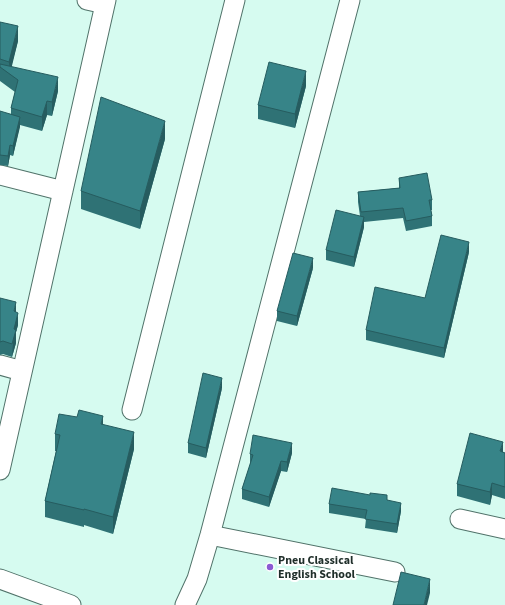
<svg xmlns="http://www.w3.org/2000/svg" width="505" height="605" viewBox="0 0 505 605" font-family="'Source Sans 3',sans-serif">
<rect width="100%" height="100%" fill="#d6fbf0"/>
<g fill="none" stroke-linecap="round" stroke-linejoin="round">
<defs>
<path id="minor" d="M87 0 105 4
M0 175 63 191
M0 365 22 371
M132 410 235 0
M0 470 106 0
M460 519 505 529
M210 535 395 572
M0 579 71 605
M185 605 197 579 210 535 350 0"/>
</defs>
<use href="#minor" stroke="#507269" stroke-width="21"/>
<use href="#minor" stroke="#fff" stroke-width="19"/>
</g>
<path fill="#2f7275" d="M0 22 18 41 11 67 58 91 52 116 47 115 42 131 20 125 13 156 10 155 8 166 0 165V113L11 114V108L15 92 0 81Z
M306 86 295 128 258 119V105Z
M165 139 140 229 81 209V191Z
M399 178 432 200V210H431L432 216V226L406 231 403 218 364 222V227L354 267 326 260V250L360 216 358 202V192L399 188Z
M469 252 444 358 366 340V330L425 298Z
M313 268 297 326 277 321V311Z
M0 298 16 312 18 325 16 332V343L12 357 3 354 0 355Z
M222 388 206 458 188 453V443Z
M103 425 134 449 113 534 84 525V527L45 517V501L56 451H55V434Z
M503 452 505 453V499L492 495 490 505 457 496V484Z
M292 453 287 472 281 471 269 507 242 499V489L250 465V454Z
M387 500 401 511 397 533 365 528 366 519 329 513V504Z"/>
<path fill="#265c5f" d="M18 26V41L10 74 9 62Z
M306 71V86L295 128V114Z
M58 77V91L52 116V102Z
M47 101V115L42 131V117Z
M20 117V127L13 156V146Z
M165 121V139L140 229V211Z
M10 145V155L8 166V156Z
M364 217V227L354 267V257Z
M469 242V252L444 358V348Z
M313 258V268L297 326V316Z
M16 302V315L14 311Z
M18 313V325L16 332V343L12 357 14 329Z
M222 378V388L206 458V448Z
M103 416V433L101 424Z
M134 432V449L113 534V517Z
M503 442V454L500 451Z
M292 443V453L287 472V462Z
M281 461V471L269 507V497Z
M492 483V495L490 505V492Z
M401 503V511L397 533V524Z
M430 579V593L427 605H424Z"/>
<path fill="#378488" stroke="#265c5f" d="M0 22 18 26 9 62 0 59Z
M269 62 306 71 295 114 258 105Z
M0 64 58 77 52 102 47 101 42 117 11 108 18 80 0 67Z
M101 97 165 121 140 211 81 191Z
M0 111 20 117 13 146 10 145 8 156 0 155Z
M427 173 432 200H429L432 216 406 221 403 208 361 212 358 192 400 188 399 178Z
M336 210 364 217 354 257 326 250Z
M441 235 469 242 444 348 366 330 375 287 425 298Z
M293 253 313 258 297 316 277 311Z
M0 298 16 302 14 311 18 313 14 329 16 330 12 344 3 341 0 342Z
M203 373 222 378 206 448 188 443Z
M79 410 103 416 101 424 134 432 113 517 84 509V510L45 501 60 435 55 434 59 414 77 417Z
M470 433 503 442 500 451 505 453V487L492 483 490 492 457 484Z
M253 435 292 443 287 462 281 461 269 497 242 489 253 455 250 454Z
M332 488 370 495V493L387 495V500L401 503 397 524 365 519 367 510 329 504Z
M401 572 430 579 424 605H393Z"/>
<circle fill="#8b5ad3" stroke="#fff" stroke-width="1.5" cx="270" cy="567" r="4"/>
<g text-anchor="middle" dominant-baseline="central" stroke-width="4" stroke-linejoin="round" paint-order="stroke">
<g font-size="12" font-weight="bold" fill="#1f2e2a" stroke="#fff" text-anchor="start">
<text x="278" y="560">Pneu Classical<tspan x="278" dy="14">English School</tspan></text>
</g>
</g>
</svg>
